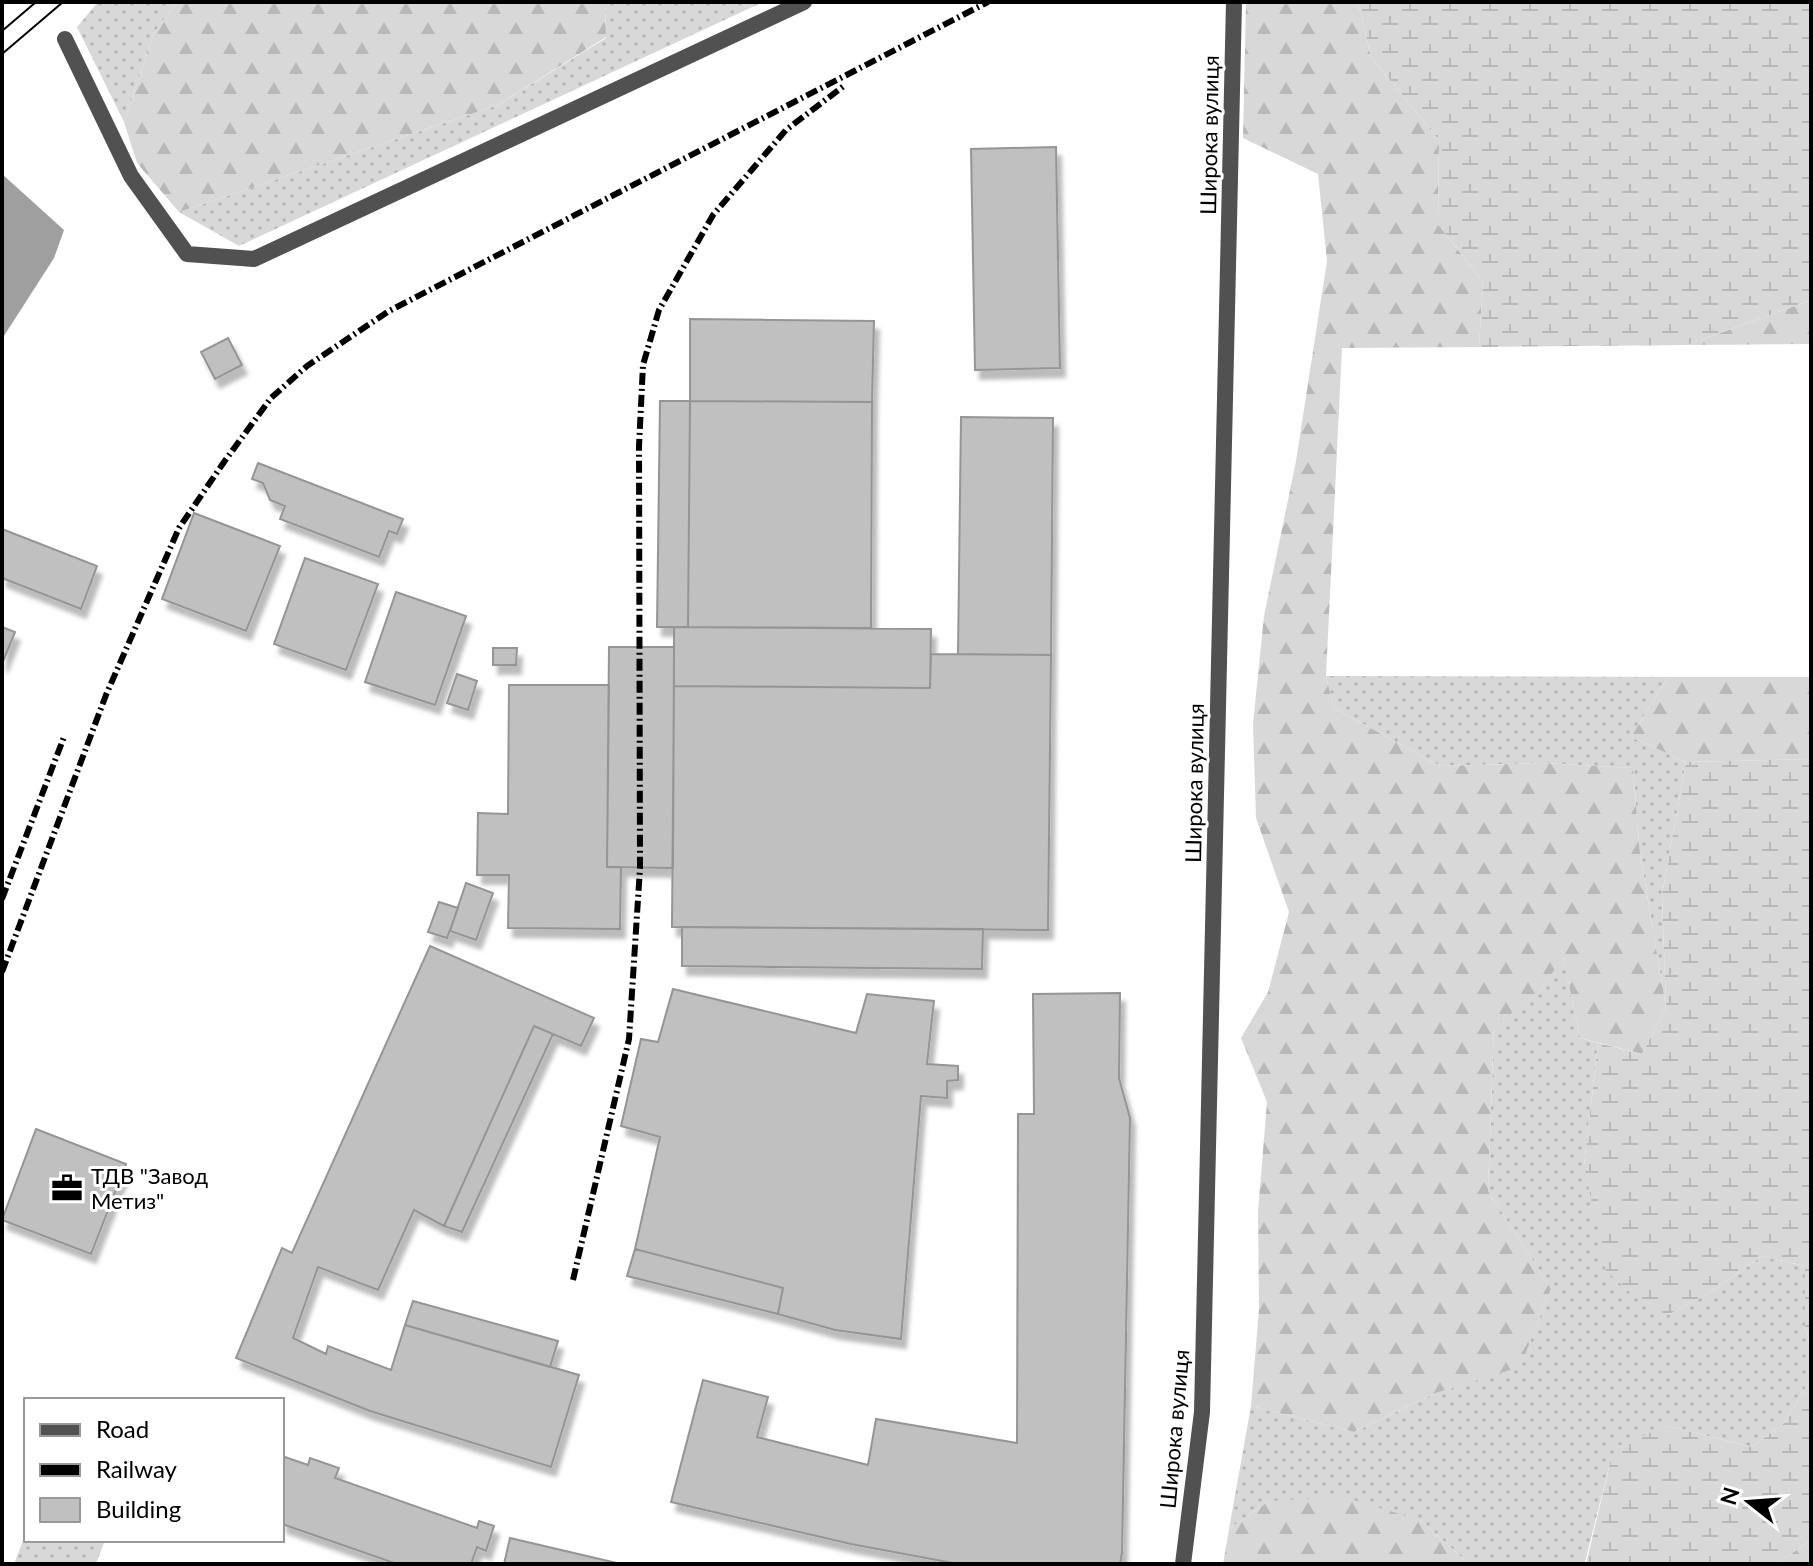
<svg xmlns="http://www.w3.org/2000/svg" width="1813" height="1566" viewBox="0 0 1813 1566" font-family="Lato,sans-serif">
<defs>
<pattern id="grass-dots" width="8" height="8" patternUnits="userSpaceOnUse" patternTransform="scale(2)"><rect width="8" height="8" fill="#d8d8d8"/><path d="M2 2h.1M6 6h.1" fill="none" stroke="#b8b8b8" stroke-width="1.8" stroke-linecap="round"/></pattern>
<pattern id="forest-firs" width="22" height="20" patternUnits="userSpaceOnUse" patternTransform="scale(2)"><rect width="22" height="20" fill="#d8d8d8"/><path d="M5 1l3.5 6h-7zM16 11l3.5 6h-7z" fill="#b8b8b8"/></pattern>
<pattern id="wetland-marsh" width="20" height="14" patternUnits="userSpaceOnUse" patternTransform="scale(2)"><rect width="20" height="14" fill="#d8d8d8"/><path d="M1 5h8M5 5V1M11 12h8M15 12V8" fill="none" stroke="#b8b8b8"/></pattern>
<filter id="shadow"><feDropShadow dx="5" dy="9" stdDeviation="2" flood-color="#0004"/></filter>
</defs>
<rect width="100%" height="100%" fill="#fff"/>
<path fill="url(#grass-dots)" d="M98 2H177L154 33 124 122 77 27Z
M605 2H763L239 246 179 212 498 105 606 38Z
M1326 676 1668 677 1631 737 1686 762 1662 894 1666 1007 1640 853 1633 768 1543 763 1440 766 1334 708Z
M1563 956 1580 1038 1598 1043 1584 1165 1660 1319 1709 1293 1762 1256 1805 1266V1326L1811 1347V1379L1783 1424 1752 1447 1667 1426 1610 1463 1585 1562 1580 1564H1469L1420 1520 1269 1501 1229 1529 1251 1406 1354 1432 1436 1393 1520 1366 1551 1289 1488 1191 1494 1025 1538 994Z
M26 1533V1540H105L96 1564H14Z"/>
<path fill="url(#forest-firs)" d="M177 2H605L606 37 498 105 179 212 137 163 124 122 154 33Z
M1246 2H1358L1371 57 1439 140 1438 224 1483 282 1479 347 1342 348 1326 676 1334 708 1440 766 1543 763 1633 768 1640 853 1666 1007 1642 1054 1580 1038 1563 957 1538 994 1494 1026 1488 1191 1551 1289 1520 1367 1436 1393 1354 1432 1251 1406 1259 1309 1258 1212 1267 1102 1241 1038 1268 992 1289 912 1256 818 1253 724 1264 616 1296 461 1327 261 1318 174 1243 138Z
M1811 300V344L1687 345Z
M1668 677H1811V759L1686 762 1631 737Z
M1343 1497 1420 1520 1469 1564H1223L1229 1529 1269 1501Z
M1811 1540V1564H1776Z"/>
<path fill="url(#wetland-marsh)" d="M1358 2H1811V300L1687 345 1479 347 1483 282 1438 224 1439 140 1371 57Z
M1811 759V1347L1805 1326V1266L1762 1256 1709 1293 1660 1319 1606 1271 1584 1165 1598 1043 1642 1054 1666 1007 1662 894 1686 762Z
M1811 1379V1540L1776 1564H1586L1610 1463 1620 1445 1667 1426 1752 1447 1783 1424Z"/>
<path fill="#9f9f9f" d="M2 174 64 230 54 258 2 339Z"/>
<path fill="#c0c0c0" stroke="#959595" stroke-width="2" filter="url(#shadow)" d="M1056 147 1060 368 975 370 971 149Z
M690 319 874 321 872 402 690 401Z
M228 338 242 365 215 379 201 352Z
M660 401H690L688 627H657Z
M690 401 872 402 871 628 688 627Z
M961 417 1053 418 1051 655 958 654Z
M258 463 403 519 397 534 389 531 379 557 280 519 285 506 270 500 263 483 252 479Z
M194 513 280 546 246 631 162 599Z
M2 529 97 566 81 609 2 578Z
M305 558 378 584 346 670 274 644Z
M396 592 466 616 435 705 365 682Z
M2 627 15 632 2 664Z
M674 627 931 629 930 688 674 686Z
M609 647H674L673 868 607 867Z
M493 648H517L516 665H493Z
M931 654 1051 655 1048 930 672 927 674 686 930 688Z
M457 674 477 681 468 710 447 703Z
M509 685H609L607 867H621L620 929 508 928 509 875H477L478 813 508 814Z
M466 883 493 893 476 940 450 931Z
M439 902 458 908 447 938 428 932Z
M682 927 983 929 982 969 682 966Z
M430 946 594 1018 581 1046 534 1026 444 1226 414 1210 378 1290 318 1267 293 1338 326 1354 328 1346 391 1370 405 1325 579 1375 551 1467 370 1411 236 1358 282 1248 292 1253Z
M673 989 856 1033 867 994 934 1001 927 1064 958 1066V1080L947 1081V1098L921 1096 901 1339 835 1330 778 1314 783 1288 635 1249 660 1137 621 1126 641 1039 658 1042Z
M1120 993 1119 1078 1130 1118 1122 1553 1120 1564H958L851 1544 671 1502 703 1380 768 1397 757 1437 868 1465 876 1419 1017 1443 1018 1114H1034L1033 994Z
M534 1026 553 1034 462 1232 444 1226Z
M36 1129 126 1164 91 1254 2 1220Z
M635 1249 783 1288 778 1314 627 1276Z
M413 1301 558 1341 550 1367 405 1325Z
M282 1456 308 1465 310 1458 339 1468 335 1478 477 1528 479 1521 494 1526 486 1551 477 1547 471 1564H397L282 1524Z
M510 1538 621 1564H504Z"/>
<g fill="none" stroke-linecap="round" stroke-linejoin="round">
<path stroke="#515151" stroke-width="16" d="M65 39 131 176 187 254 254 259 804 2"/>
<path stroke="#515151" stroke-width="16" d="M1183 1564 1202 1412 1234 2"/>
<path stroke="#000" stroke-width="2" d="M2 31 36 2
M2 54 63 2"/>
<path stroke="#000" stroke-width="6" stroke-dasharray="12 4 2 4" stroke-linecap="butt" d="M2 899 64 737
M2 972 106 695 179 528 224 462 271 398 307 366 389 311 988 2
M573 1280 629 1039 640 868 639 446 643 365 659 310 713 215 786 130 845 85"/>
</g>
<defs>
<symbol id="office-bare" viewBox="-9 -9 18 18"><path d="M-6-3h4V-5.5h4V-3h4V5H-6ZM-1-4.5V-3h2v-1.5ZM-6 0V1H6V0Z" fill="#000" stroke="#fff" stroke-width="2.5" paint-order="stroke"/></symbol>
</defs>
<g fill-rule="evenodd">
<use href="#office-bare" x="45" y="1166" width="44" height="44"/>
</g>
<g text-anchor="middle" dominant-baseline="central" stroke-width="6" stroke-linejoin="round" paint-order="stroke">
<g font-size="22" fill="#000" stroke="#fff">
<text transform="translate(1209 135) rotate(-89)">Широка вулиця</text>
<text transform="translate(1194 783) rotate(-89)">Широка вулиця</text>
<text transform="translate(1174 1429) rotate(-85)">Широка вулиця</text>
</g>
<g font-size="22" fill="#000" stroke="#fff" text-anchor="start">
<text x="91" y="1175">ТДВ "Завод<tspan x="91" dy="25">Метиз"</tspan></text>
</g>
</g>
<rect width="1813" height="1566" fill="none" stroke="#000000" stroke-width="8"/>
<rect x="24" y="1398" width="260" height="144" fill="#ffffff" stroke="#999999" stroke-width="2"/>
<rect x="40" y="1424" width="40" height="12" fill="#515151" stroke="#999999" stroke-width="2"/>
<text x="96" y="1438" font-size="24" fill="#000000">Road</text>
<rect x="40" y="1464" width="40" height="12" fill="#000000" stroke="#999999" stroke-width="2"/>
<text x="96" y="1478" font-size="24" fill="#000000">Railway</text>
<rect x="40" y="1498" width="40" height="24" fill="#c0c0c0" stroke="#999999" stroke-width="2"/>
<text x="96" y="1518" font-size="24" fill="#000000">Building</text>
<g transform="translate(1749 1502) rotate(287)" stroke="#ffffff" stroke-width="6" paint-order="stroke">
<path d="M0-6L14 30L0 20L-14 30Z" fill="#000000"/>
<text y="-12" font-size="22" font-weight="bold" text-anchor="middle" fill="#000000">N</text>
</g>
</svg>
